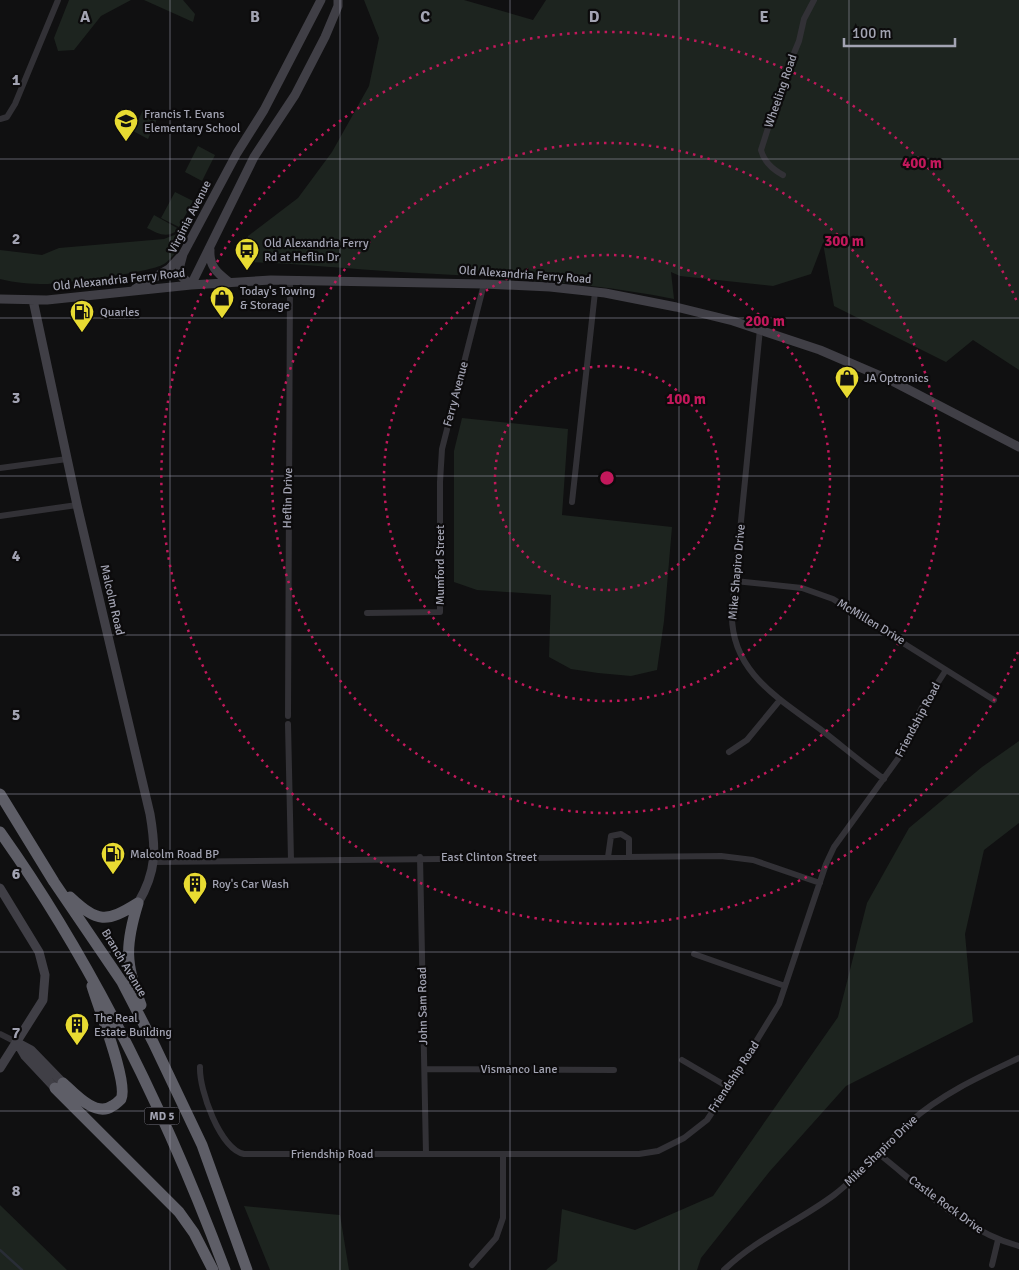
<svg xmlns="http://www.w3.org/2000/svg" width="1019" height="1270" viewBox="0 0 1019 1270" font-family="Signika,sans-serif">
<rect width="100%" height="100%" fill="#101011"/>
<path fill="#1d241f" d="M69 0H131L101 16 74 50 58 51 54 38Z
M144 0H183L195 14 193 22Z
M364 0H464L533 20 546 0H1019V370L973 340 946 362 834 306 823 243 811 274 773 286 680 276 671 272 674 299C583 281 492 277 400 272 348 269 297 263 245 262L248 236 298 198 332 152 369 86 379 38Z
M143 110 158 117 148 139 133 131Z
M198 146 215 155 202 181 185 172Z
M175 192 193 201 179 227 161 218Z
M154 215 179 229C167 239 159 234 147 228Z
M182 232 186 233C182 244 174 257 164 264 149 273 66 283 46 284 31 284 15 283 0 279V250L42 255 59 248 164 239Z
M462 418 568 429 562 515 672 527 664 621 657 670 631 676 598 673 571 669 549 657 551 595 477 590 454 582V451Z
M1019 741V823L984 850 965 934 973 1022 846 1086 770 1171 701 1258 697 1270H546L557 1261 562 1209 635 1230 713 1196 838 1017 867 903 909 828 982 767Z
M0 1205 67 1270H0Z
M244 1206 340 1215 349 1270H270Z"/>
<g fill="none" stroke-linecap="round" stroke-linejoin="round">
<path stroke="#292d36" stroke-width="2.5" d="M0 1250 22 1270"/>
<path stroke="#323136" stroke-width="6" d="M0 119 7 117 15 104 58 0
M783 175C772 169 764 162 761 150L785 75 799 41 804 19 814 0
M760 329 732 612C730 671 778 698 820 729 841 745 862 763 884 779
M0 468 67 459
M572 502 595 292
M0 516 77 505
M735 581 802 588 833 599 994 700
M367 613 440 612V482L442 449 484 284
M288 716 290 280
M288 724 291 860
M729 752 747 740 780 700
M420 857 426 1154
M608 857 611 836 621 834 629 839V857
M154 862 721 856 753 860 820 883
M694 954 785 986
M0 1034 16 1042
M682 1060 728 1087
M200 1067C199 1090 220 1149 244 1154H639L658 1151 684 1138 707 1120 721 1099 779 1004 826 864 834 847 905 749 921 709 946 670
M425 1069 614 1070
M879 1154C922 1188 965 1232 1019 1246
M472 1265 496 1238 503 1218V1154
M992 1265 998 1240
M724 1270C757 1238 798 1222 834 1195 863 1173 884 1144 911 1121 943 1093 981 1076 1019 1058"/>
<path stroke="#403f46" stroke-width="9" d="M321 0 264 110 237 153 183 254 180 265 181 276 191 285 254 157 295 95 325 37 338 6V0
M210 250C209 266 217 273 229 282
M135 289 169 269 181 256
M0 299 47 300 191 285 271 280 484 284 550 287 605 293 676 307 733 321 820 350 892 381 1019 447
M33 300 77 505 150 814C156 849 157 871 138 903
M0 888 39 952 45 975 43 1000 0 1068
M16 1042 31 1050 63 1083
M18 1044 25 1056 55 1088"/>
<path stroke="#5e5e67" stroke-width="11" d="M0 794 54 882 122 982 153 1042 202 1145 247 1270
M0 832C96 967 167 1115 225 1270
M70 897C98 923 106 923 138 903
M138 903C125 945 125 964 141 1005
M63 1083C74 1093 96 1118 112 1106 115 1105 119 1101 121 1099 129 1083 98 1007 92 986
M55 1088 179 1212 194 1233 213 1270"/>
</g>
<path fill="none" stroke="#a2a3b2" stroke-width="1" stroke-opacity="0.55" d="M170 0V1270M340 0V1270M510 0V1270M679 0V1270M849 0V1270M0 159H1019M0 318H1019M0 476H1019M0 635H1019M0 794H1019M0 952H1019M0 1111H1019"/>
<g fill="none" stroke="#c2185b" stroke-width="2.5" stroke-dasharray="2.5 5">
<circle cx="607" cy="478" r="112"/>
<circle cx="607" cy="478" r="223"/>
<circle cx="607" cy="478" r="335"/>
<path d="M1018 652A446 446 0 1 1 1018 304"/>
</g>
<defs>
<symbol id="school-pin" viewBox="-11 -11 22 30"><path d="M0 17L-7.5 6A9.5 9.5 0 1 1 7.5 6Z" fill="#e8db32" stroke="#0c0b0c"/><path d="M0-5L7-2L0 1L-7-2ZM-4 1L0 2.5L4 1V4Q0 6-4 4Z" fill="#111"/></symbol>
<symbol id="bus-pin" viewBox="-11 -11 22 30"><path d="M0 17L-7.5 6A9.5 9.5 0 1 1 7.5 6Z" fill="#e8db32" stroke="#0c0b0c"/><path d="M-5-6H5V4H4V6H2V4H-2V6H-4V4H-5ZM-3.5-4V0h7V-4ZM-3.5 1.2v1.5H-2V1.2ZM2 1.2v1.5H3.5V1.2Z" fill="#111"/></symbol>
<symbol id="shop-pin" viewBox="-11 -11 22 30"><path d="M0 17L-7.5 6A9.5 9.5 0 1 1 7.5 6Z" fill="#e8db32" stroke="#0c0b0c"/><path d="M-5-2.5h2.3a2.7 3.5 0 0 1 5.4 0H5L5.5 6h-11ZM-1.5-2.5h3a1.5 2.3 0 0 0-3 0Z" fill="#111"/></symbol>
<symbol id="fuel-pin" viewBox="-11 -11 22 30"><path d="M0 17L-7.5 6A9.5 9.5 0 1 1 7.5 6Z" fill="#e8db32" stroke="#0c0b0c"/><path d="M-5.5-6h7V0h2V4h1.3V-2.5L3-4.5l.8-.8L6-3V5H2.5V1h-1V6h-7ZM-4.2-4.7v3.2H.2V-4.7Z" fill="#111"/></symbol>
<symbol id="building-pin" viewBox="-11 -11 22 30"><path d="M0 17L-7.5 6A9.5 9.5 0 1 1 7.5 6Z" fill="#e8db32" stroke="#0c0b0c"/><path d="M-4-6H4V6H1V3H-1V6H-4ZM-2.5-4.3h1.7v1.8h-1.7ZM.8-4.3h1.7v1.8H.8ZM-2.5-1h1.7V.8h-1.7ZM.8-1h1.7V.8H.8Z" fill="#111"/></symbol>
</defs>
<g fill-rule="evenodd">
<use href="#school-pin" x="112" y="107" width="28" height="38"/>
<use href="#bus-pin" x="233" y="236" width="28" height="38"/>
<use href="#shop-pin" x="208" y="284" width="28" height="38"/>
<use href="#fuel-pin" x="68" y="298" width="28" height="38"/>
<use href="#shop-pin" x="833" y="364" width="28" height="38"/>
<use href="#fuel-pin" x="99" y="840" width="28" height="38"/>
<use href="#building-pin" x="181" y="870" width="28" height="38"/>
<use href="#building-pin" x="63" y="1011" width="28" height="38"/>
</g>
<g text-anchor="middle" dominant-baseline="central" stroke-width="4.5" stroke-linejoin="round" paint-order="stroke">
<rect fill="#0c0b0c" stroke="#757580" stroke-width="1" x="144.5" y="1107.5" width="35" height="17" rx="4"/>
<g font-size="11" font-weight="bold" fill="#a2a3b2">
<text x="162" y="1116">MD 5</text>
</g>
<g font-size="12" fill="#a2a3b2" stroke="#0c0b0c">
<text transform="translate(781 91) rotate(-71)">Wheeling Road</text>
<text transform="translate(190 217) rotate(-63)">Virginia Avenue</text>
<text transform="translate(525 275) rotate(4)">Old Alexandria Ferry Road</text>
<text transform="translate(119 280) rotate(-6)">Old Alexandria Ferry Road</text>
<text transform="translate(456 394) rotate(-75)">Ferry Avenue</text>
<text transform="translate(288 498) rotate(-89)">Heflin Drive</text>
<text transform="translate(440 565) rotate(-90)">Mumford Street</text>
<text transform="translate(737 572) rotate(-85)">Mike Shapiro Drive</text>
<text transform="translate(112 600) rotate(77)">Malcolm Road</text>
<text transform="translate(871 622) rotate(31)">McMillen Drive</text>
<text transform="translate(918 720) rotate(-62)">Friendship Road</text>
<text x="489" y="857">East Clinton Street</text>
<text transform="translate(124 963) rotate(59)">Branch Avenue</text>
<text transform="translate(423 1006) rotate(-91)">John Sam Road</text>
<text x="519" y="1069">Vismanco Lane</text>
<text transform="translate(734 1077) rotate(-57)">Friendship Road</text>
<text transform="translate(881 1151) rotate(-44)">Mike Shapiro Drive</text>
<text x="332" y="1154">Friendship Road</text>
<text transform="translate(946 1205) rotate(36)">Castle Rock Drive</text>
</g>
<g font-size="12" fill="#a2a3b2" stroke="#0c0b0c" text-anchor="start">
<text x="144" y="114">Francis T. Evans<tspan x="144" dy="14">Elementary School</tspan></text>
<text x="264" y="243">Old Alexandria Ferry<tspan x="264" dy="14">Rd at Heflin Dr</tspan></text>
<text x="240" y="291">Today's Towing<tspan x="240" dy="14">&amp; Storage</tspan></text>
<text x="100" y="312">Quarles</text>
<text x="864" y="378">JA Optronics</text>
<text x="130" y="854">Malcolm Road BP</text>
<text x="212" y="884">Roy's Car Wash</text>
<text x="94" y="1018">The Real<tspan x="94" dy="14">Estate Building</tspan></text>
</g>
</g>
<g font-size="16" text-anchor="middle" font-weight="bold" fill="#a2a3b2" stroke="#0c0b0c" stroke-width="4.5" stroke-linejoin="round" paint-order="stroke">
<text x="85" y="22">A</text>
<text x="255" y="22">B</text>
<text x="425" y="22">C</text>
<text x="594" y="22">D</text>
<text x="764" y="22">E</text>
<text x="16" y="85">1</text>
<text x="16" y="244">2</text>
<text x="16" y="403">3</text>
<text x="16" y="561">4</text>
<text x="16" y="720">5</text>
<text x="16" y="879">6</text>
<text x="16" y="1038">7</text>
<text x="16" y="1196">8</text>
</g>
<circle cx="607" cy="478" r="8" fill="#c2185b" stroke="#0c0b0c" stroke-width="2.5"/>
<g font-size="15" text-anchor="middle" font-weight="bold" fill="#c2185b" stroke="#0c0b0c" stroke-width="4.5" stroke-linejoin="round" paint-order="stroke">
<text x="922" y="168">400 m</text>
<text x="844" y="246">300 m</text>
<text x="765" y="326">200 m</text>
<text x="686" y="404">100 m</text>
</g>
<path d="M844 38v8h111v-8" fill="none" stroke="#a2a3b2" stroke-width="2.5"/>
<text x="852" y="38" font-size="15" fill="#a2a3b2" stroke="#0c0b0c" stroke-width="4" paint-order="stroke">100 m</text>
</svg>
